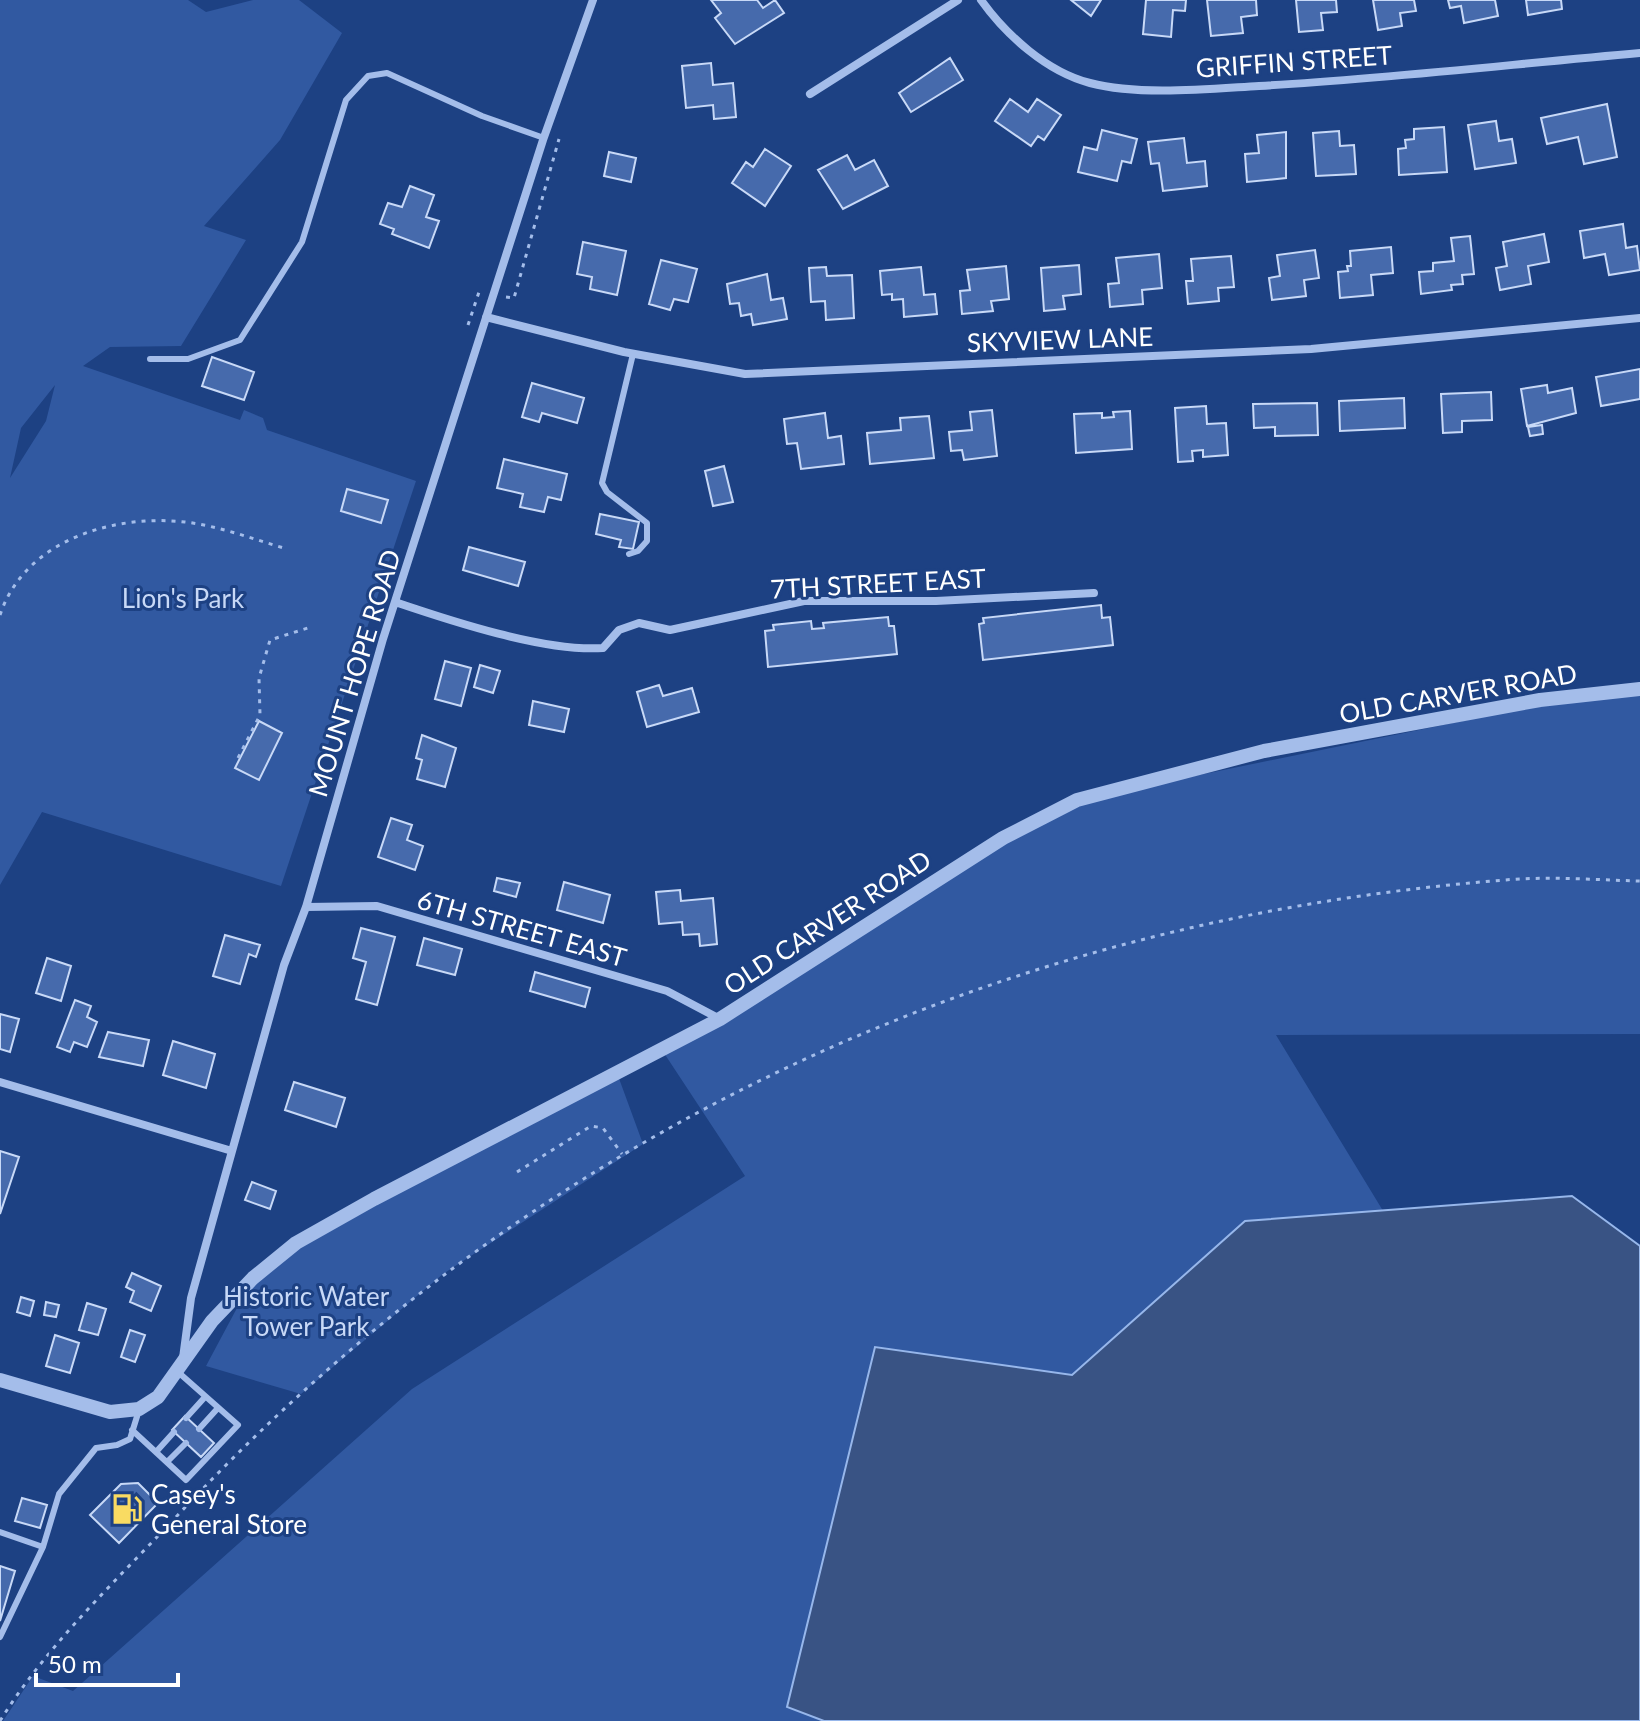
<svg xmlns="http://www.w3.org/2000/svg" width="1640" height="1721" viewBox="0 0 1640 1721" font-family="Lato,sans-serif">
<rect width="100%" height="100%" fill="#1d4183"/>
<path fill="#3159a1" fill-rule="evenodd" d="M0 0H188L206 12 253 0H299L342 33 280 140 204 226 246 240 181 346 110 347 83 366 240 420 244 410 263 418 267 430 416 481 281 886 42 812 0 885ZM55 385 46 421 10 478 21 428Z
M1640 692V1034L1276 1035 1640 1633V1721H3L33 1676 73 1691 412 1389 745 1176 662 1050 1077 800 1594 694Z
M617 1073 643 1144 443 1274 301 1394 206 1366 253 1278 296 1243Z"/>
<path fill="#395384" stroke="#97b7eb" stroke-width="2" d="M1572 1196 1640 1246V1721H824L787 1707 875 1347 1072 1375 1245 1221Z"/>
<path fill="#466aac" stroke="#c8d9f7" stroke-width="2" d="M711 0H757L763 8 775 0 784 13 735 44 715 18 721 13Z
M1071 0H1101L1091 16Z
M1146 0H1186L1185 11 1173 10 1171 37 1143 34Z
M1207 0H1256L1257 15 1241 17 1243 33 1211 36Z
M1296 0H1336L1337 12 1321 13 1323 30 1299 32Z
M1373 0H1414L1416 11 1400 13 1402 26 1378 30Z
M1448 0H1495L1498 16 1464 23 1461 6 1450 8Z
M1526 0H1561L1562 9 1528 15Z
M950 58 963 80 911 112 899 93Z
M711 63 713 85 733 83 736 117 714 119 713 105 686 108 682 66Z
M1010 99 1028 112 1037 99 1061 115 1044 140 1038 136 1031 146 995 121Z
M1607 104 1617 157 1584 164 1578 137 1547 144 1541 118Z
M1496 121 1499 141 1512 139 1516 163 1475 169 1468 125Z
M1444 127 1447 172 1399 175 1398 149 1406 148 1405 140 1414 139V129Z
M1102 130 1137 139 1131 163 1122 161 1117 181 1078 172 1084 147 1097 150Z
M1339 131 1340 146 1354 145 1356 174 1316 176 1313 133Z
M1286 132V178L1247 182 1245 154 1259 153 1257 135Z
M1184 138 1187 163 1205 161 1207 186 1163 191 1159 163 1151 164 1148 142Z
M765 149 791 166 765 206 732 183 746 162 753 167Z
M609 152 636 158 631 182 604 176Z
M847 155 855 170 874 160 888 186 843 209 818 170Z
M410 186 434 195 426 217 439 221 429 248 392 234 394 229 380 224 388 203 402 207Z
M1623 224 1626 248 1637 246 1640 270 1609 275 1605 254 1584 258 1580 231Z
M1544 234 1549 262 1528 266 1531 284 1500 290 1496 268 1507 266 1503 242Z
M1470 236 1474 274 1462 275 1463 284 1451 285 1452 290 1421 294 1419 272 1433 271V263L1454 261 1451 238Z
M583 242 626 251 617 295 590 289 592 277 577 274Z
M1391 247 1393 273 1371 275 1373 295 1340 298 1338 272 1348 271 1347 266H1351L1350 251Z
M1315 250 1319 278 1304 280 1306 296 1272 300 1269 278 1280 276 1277 255Z
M1159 254 1162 288 1142 290 1143 304 1110 307 1108 284 1119 283 1116 258Z
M1231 256 1234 287 1218 288 1219 301 1188 304 1186 281H1193L1191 259Z
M661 260 697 269 688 302 674 299 670 310 649 304Z
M1079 265 1081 294 1063 296 1065 309 1044 311 1041 268Z
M1006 266 1009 299 991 301 993 311 962 314 960 291 970 290 967 270Z
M826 267 827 276 852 275 854 318 826 320 825 301 811 302 809 268Z
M921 267 924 295 935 294 937 314 904 317 903 299 892 300V294L882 295 880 271Z
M767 274 771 300 783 298 787 319 753 325 751 314 741 316 739 303 730 304 727 284Z
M212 357 254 372 244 400 202 386Z
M1640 369V399L1601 406 1596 377Z
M532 383 584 398 577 423 542 413 539 422 522 417Z
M1547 385 1548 393 1572 388 1576 413 1527 426 1521 389Z
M1491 392 1492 420 1462 421V432L1443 433 1441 394Z
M1404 398 1405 428 1340 431 1339 401Z
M1317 403 1318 435 1275 436V427L1254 428 1253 404Z
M1206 406 1207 424 1226 423 1228 455 1203 457V450L1192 451 1193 461 1178 462 1175 408Z
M992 410 997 456 964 460 962 450 951 451 949 432 972 430 970 412Z
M1130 411 1132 449 1076 453 1074 414 1102 413V418L1114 417 1113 412Z
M825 413 828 438 841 436 844 464 801 469 797 443 787 444 784 419Z
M929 416 934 458 870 464 867 433 901 430 900 418Z
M1542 425 1543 434 1530 436 1528 427Z
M504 459 567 474 561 500 548 497 544 512 520 507 523 494 497 488Z
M724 466 733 502 713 506 705 471Z
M347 489 388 500 381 523 341 511Z
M600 514 639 522 633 549 619 547 621 540 596 534Z
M469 547 525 562 518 586 463 570Z
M1101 605 1102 618 1110 617 1113 645 983 660 979 624 984 623 983 618Z
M888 617 889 626H894L897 654 768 667 765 631 774 630 773 625 811 621 812 629 824 628 823 623Z
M445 661 471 668 461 706 435 699Z
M480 665 500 671 493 693 474 687Z
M659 685 663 696 692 688 699 712 647 727 637 692Z
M533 701 569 709 564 732 529 725Z
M259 721 282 733 259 780 235 768Z
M422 735 456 748 445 787 417 779 422 760 416 758Z
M391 818 412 825 407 840 423 846 415 870 378 857Z
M497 878 520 883 516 897 494 891Z
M564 882 610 895 603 923 557 910Z
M680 890 681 901 713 898 717 944 700 946 699 934 683 935 682 922 659 924 656 892Z
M361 928 395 937 377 1005 356 999 366 962 353 958Z
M225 935 260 945 256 957 249 954 240 984 213 976Z
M424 938 462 949 455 975 417 965Z
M47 958 71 966 61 1001 36 993Z
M535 972 590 988 585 1007 530 991Z
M75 1000 91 1006 87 1017 97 1022 87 1047 74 1042 70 1052 57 1047Z
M0 1014 19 1019 10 1052 0 1049Z
M108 1032 149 1040 143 1066 99 1057Z
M173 1041 215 1054 206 1088 163 1075Z
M294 1082 345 1098 336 1127 285 1110Z
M0 1151 19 1157 0 1214Z
M252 1182 276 1191 270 1209 245 1200Z
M132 1273 161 1286 151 1311 130 1302 134 1291 126 1287Z
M21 1297 34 1301 30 1316 17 1312Z
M46 1302 59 1305 56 1317 44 1315Z
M87 1303 106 1309 98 1335 79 1330Z
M130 1330 145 1335 135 1362 121 1357Z
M55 1335 79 1343 70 1373 46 1366Z
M185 1416 214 1443 201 1457 172 1430Z
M138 1483 158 1503 119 1543 90 1515 121 1484Z
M22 1498 47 1505 40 1528 15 1521Z
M0 1566 15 1571 0 1621Z"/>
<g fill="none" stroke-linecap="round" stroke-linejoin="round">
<path stroke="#a4bdea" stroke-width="3" stroke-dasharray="4 6" stroke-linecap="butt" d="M506 297 514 298 559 139
M468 325 479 292
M0 615C25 540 113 514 185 522 219 526 253 539 287 549
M238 758 260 715 259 678 270 640 311 627
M517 1172 591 1126 603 1128 622 1154
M0 1721C47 1645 115 1582 176 1517 529 1138 988 920 1505 880 1550 876 1596 880 1640 881"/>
<path stroke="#a4bdea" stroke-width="6" d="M150 359H188L240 340 302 242 346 100 368 76 387 73 482 116 544 138
M629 554 638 551 647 541V523L607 492 602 483 633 354
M186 1418 205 1397
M199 1429 218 1408
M132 1430 186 1480 238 1425 178 1372
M156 1452 174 1432
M167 1462 186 1443
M0 1532 43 1547
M0 1637 43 1547 59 1494 96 1448 117 1445 130 1439 139 1410"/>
<path stroke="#a4bdea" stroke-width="8" d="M981 0C1006 35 1047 72 1090 83 1140 96 1208 89 1259 86 1386 79 1513 64 1640 53
M810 94 958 0
M486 317 624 352 745 374 1311 349 1640 318
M395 602C451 621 545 652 603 648L619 630 639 623 670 630 804 601H936L1094 593
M306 907 377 906 667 991 720 1019
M0 1082 232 1151
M183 1358 191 1298 284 965 306 907 383 639 543 140 593 0"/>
<path stroke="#a4bdea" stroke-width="14" d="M0 1380 110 1412 139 1409 158 1397 212 1321 253 1278 296 1243 374 1199 720 1019 1003 838 1077 800 1264 751 1540 700 1640 689"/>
</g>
<defs>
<symbol id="fuel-bare" viewBox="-9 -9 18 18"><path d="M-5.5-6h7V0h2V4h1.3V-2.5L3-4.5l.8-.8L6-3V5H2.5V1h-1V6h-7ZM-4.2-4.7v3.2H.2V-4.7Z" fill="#f9db62" stroke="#1d4183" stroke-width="2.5" paint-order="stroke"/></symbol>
</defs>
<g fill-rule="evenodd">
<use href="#fuel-bare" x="105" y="1487" width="44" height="44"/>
</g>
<g text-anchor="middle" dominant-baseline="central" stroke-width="6" stroke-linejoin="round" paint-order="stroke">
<g font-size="26" fill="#fff" stroke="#1d4183">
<text transform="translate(1294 61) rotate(-4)">GRIFFIN STREET</text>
<text transform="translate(1060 339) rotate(-2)">SKYVIEW LANE</text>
<text transform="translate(878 583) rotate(-3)">7TH STREET EAST</text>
<text transform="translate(354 673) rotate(-73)">MOUNT HOPE ROAD</text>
<text transform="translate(1458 693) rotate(-10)">OLD CARVER ROAD</text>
<text transform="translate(827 922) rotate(-33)">OLD CARVER ROAD</text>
<text transform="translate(522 928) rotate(16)">6TH STREET EAST</text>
</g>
<g font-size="26" fill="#c8d9f7" stroke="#1d4183">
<text x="183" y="598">Lion's Park</text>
<text x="306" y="1296">Historic Water<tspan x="306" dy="30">Tower Park</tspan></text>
</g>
<g font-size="26" fill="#fff" stroke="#1d4183" text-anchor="start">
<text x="151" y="1494">Casey's<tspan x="151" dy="30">General Store</tspan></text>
</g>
</g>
<path d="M36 1673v12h142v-12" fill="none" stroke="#ffffff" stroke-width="4"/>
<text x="48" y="1673" font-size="24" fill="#ffffff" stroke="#1d4183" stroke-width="6" paint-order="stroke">50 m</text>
</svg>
